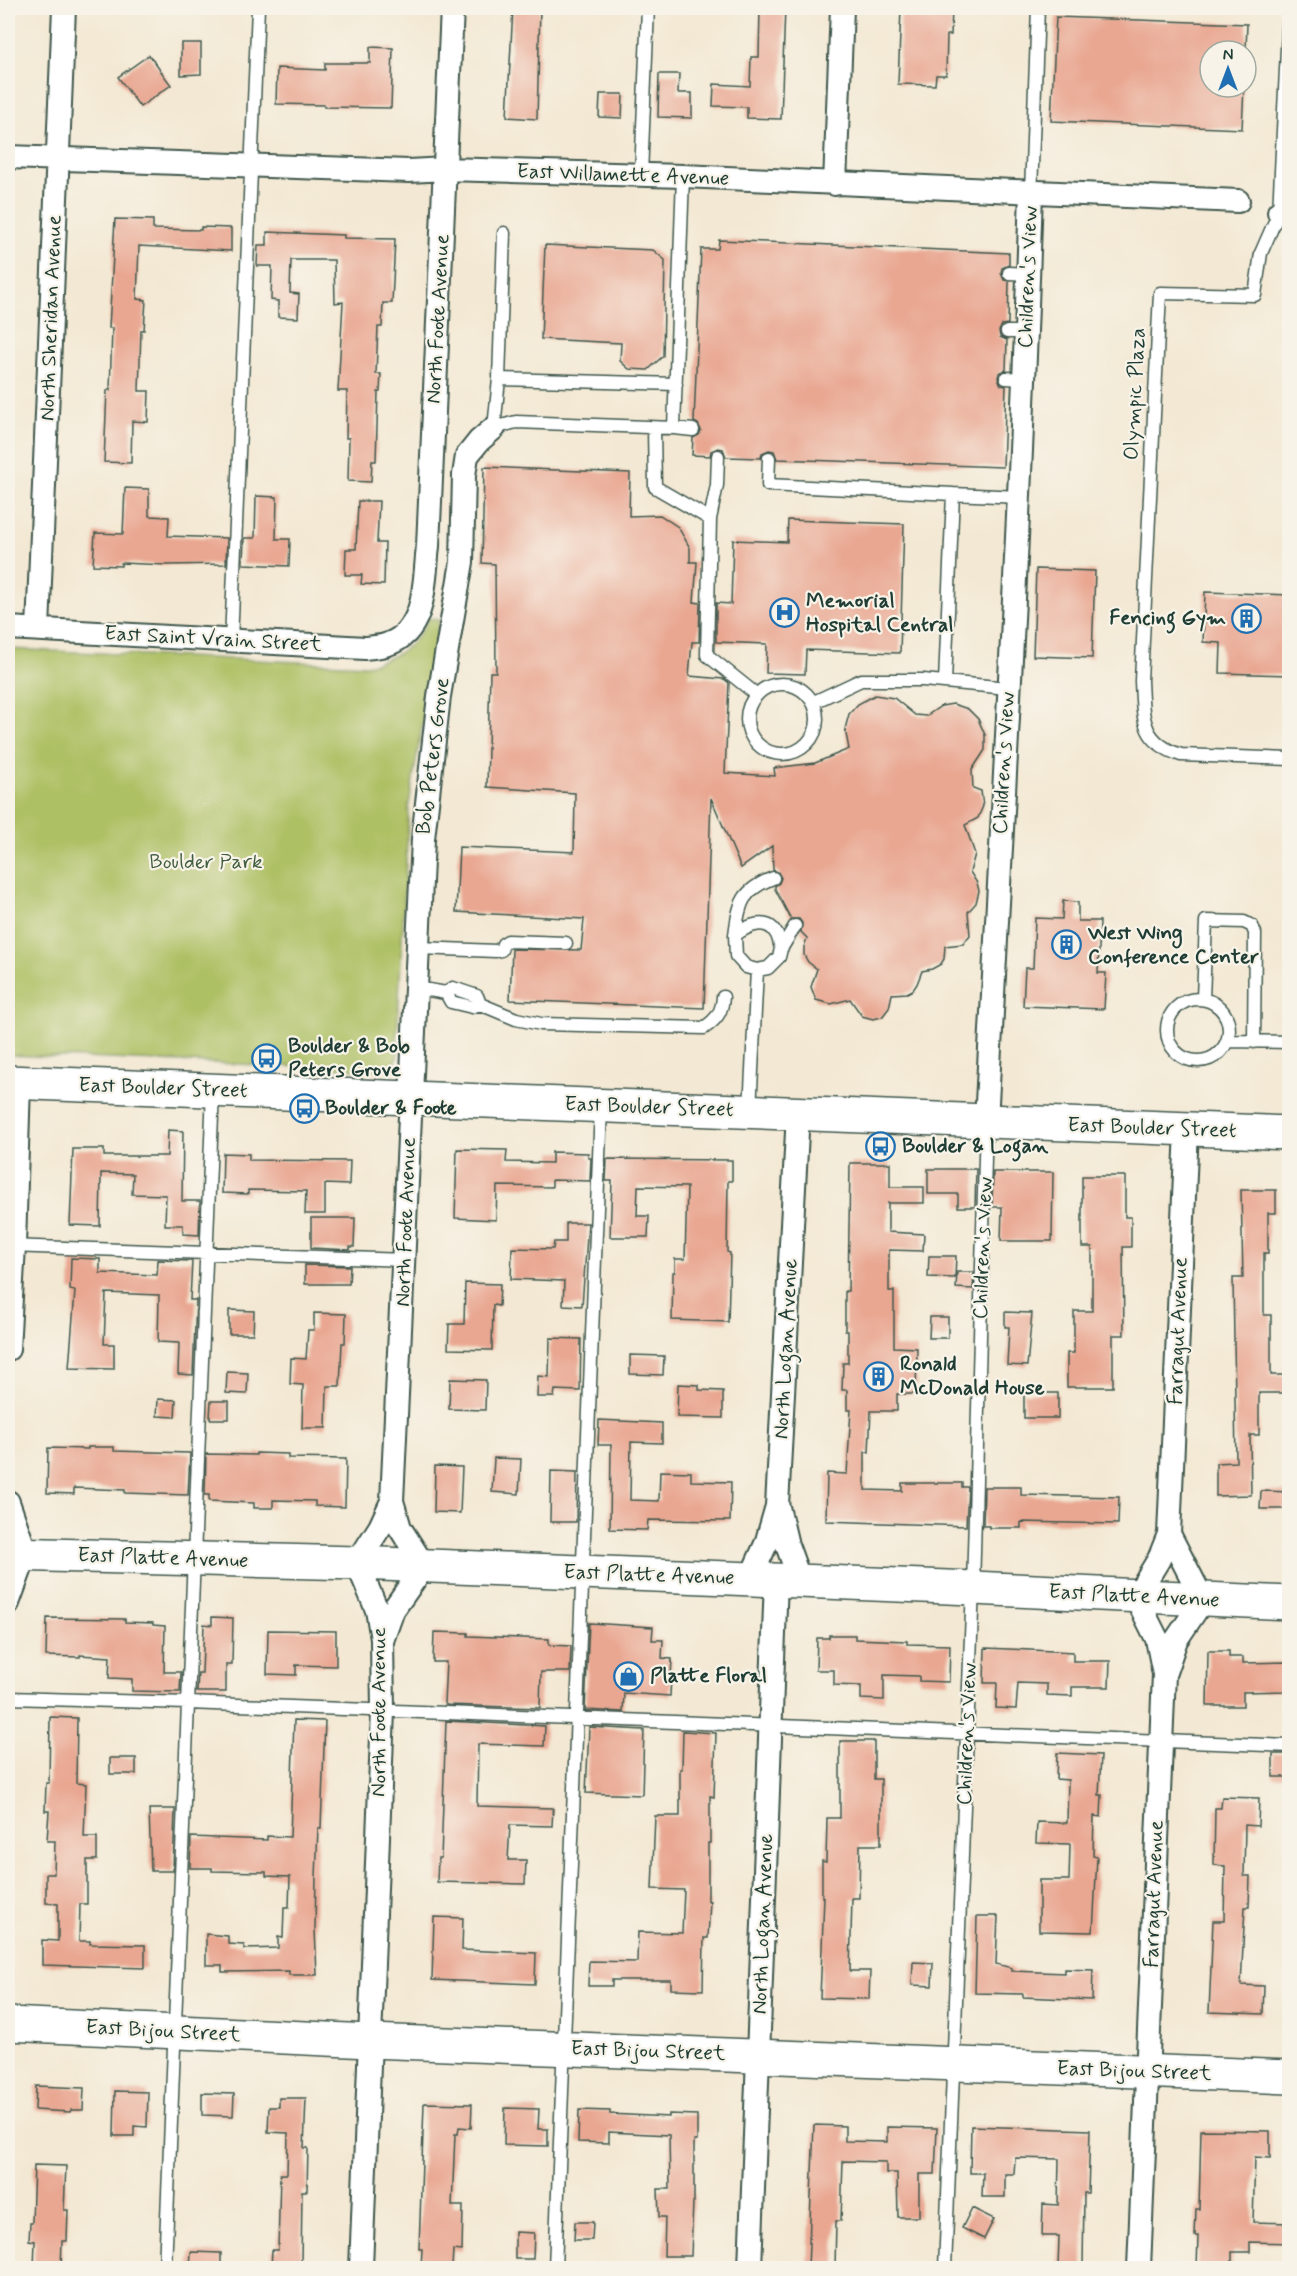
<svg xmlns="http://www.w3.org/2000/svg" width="1297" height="2276" viewBox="0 0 1297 2276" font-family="Mynerve,sans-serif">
<rect width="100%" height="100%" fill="#f7f3e8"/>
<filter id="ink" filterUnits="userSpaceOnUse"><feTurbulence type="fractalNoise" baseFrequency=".0167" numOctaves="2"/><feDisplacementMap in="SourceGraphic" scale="12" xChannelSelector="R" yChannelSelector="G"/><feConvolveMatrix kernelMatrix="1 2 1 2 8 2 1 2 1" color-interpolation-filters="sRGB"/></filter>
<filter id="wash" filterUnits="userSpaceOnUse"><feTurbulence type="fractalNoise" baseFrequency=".008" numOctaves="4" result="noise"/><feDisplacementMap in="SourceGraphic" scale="24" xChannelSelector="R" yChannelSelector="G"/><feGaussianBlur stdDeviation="1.35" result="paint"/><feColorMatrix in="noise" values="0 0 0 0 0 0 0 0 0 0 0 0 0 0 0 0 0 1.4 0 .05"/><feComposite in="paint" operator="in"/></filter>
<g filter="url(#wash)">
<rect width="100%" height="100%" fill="#f3e8d3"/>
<path fill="#adc064" stroke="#667e4c" stroke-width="1.5" d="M429 618 439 620 409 805 397 1037C400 1054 399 1062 383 1070L8 1055V649L367 665C399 657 414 647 429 618Z"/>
<g id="blocks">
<path fill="#e9a792" d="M513 8H540L537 119 507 117Z
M760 8H785L781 119 747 118V107L713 106 714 84 750 86 751 57H759Z
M901 8H952L951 35H947L946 75H936L935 85 898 84Z
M1056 17 1247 24 1246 51H1210V87H1244L1242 129 1051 121Z
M181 43H201V74L181 75Z
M370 47 393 48 391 108 324 107V105L276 104 277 68 325 70V63H370Z
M149 55 171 85 140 107 118 77Z
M659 74H679L678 93H692V118L658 117Z
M600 94H623L622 118 599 117Z
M115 219 153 220V229L201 230V227L231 228V251L139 246 137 299 146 300 144 330H141L139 391H149L148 422 132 421 131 463 104 462 107 390H110L112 328H109Z
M267 232 344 235V238L395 239 392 303H383L382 327H378L376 374H381L380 392H378L376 461H372L371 482 348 481 349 438H346L347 391H338L343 302 335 303 334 260H291L290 293 299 294 298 318 278 317V301L271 300 272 266H257L258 245H267Z
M719 240 1009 253V265L1002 268 1001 273 1004 280 1009 281 1008 324 1002 325 999 331 1000 337 1007 340 1006 370 999 373 998 378 1001 385 1006 386 1003 467 777 459 774 451 769 450 762 453 761 458 726 457 723 449 718 448 711 451 710 456 692 455 693 438 699 435 701 430 698 424 694 422 701 249H718Z
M545 245 653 250 665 260 663 356 648 370 629 369 620 361 621 343 541 339Z
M484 467 630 473 629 516 660 515 678 527 690 548V562H697L694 602 700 603 699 642H692L689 676 724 679 729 683 725 773 775 776 774 768 815 763 849 749 845 729 849 714 858 704 875 695 894 698 915 715 926 716 941 706 953 704 968 709 978 719 985 735V750L972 770 973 788 981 791 983 806 978 818 965 825 975 854 970 872 977 883 979 891 976 903 968 912 970 935 963 944 945 946 944 959 941 964 932 969 922 971 917 984 913 990 907 993 892 994 889 1008 882 1017 873 1019 862 1016 850 999 831 1004 816 1000 811 987 817 969 808 962 804 955V947L807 938 801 932 802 923 799 919H791L775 889V886L779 883 781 878 778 872 773 870 772 846 741 868 711 798 704 1008 510 1000 512 949 581 950 584 919 456 912 459 847 574 852 575 793 487 787 490 672H496L495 564 482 563Z
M125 488 149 489V516L169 517 168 536 227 538 226 564 167 565 121 563V566L93 565 95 533 123 534Z
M256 496 277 497 276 539H290L289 566 243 564 244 538H255Z
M358 501H379L377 543H385L384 585 361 584 362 575H345L346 549H356Z
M788 520 904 524 900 653 806 650 805 674 766 673 767 644 716 642V603L731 604 733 540 787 542Z
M1036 569 1095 571 1092 658 1033 656Z
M1205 592 1290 595V675L1220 673 1221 643 1203 642Z
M1063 901 1078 902V921H1100L1098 973H1106L1104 1009 1023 1006 1025 968H1033L1035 918 1062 919Z
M168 1130 183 1131 182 1201H200L199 1235 183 1234V1225H165L166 1195 132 1194 133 1174 101 1173 100 1226 70 1225 73 1149H104V1156H167Z
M457 1149 507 1150 506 1162 552 1163V1152L588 1153V1158H591L590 1181 552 1180V1187L497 1186 496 1220 455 1218Z
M223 1153 249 1154V1160L350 1161 349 1185 325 1184V1214H305L306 1191 248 1190V1194L222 1193Z
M607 1159 732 1160V1181H728L727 1252 730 1253 728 1322 672 1320 673 1272H675V1259H685L687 1187 638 1186 637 1216H649L648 1237H610L612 1181H606Z
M850 1163H890V1187H924V1203H888V1232L924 1234 923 1251 889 1250V1291H894V1347L917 1348 916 1394H897V1411H871L869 1452H865V1490L902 1491V1483H962V1487H968L966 1526 826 1521 827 1473 847 1474 851 1410H847V1390H842L843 1363H848V1331H845V1291H848Z
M928 1169H976L975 1207H958V1194H928Z
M993 1172H1053L1052 1241H1001L1002 1207H992Z
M1082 1176H1125V1217H1131V1247H1123L1124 1335H1113V1387H1067V1353H1074V1311H1092V1247H1082Z
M1241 1190H1276V1213H1268V1253H1264V1315H1271V1375H1289V1393H1259V1435H1250L1251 1495 1216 1496V1463L1236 1462 1233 1278H1243Z
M311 1218H355L354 1247H350V1250L311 1248Z
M566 1223H588L582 1306 563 1305 564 1281 511 1279 512 1248 553 1249 554 1242H566Z
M929 1256H956L955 1278 928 1277Z
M71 1258 100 1259V1273L157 1275 158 1260 192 1261 190 1300H196L193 1375 178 1374 179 1343 158 1342 159 1295 106 1293 104 1344H114V1369L69 1368 75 1291 70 1290Z
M305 1265 350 1266 349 1284H305Z
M957 1272H974L973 1289 956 1288Z
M465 1283 500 1284 499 1306 493 1305 492 1350 448 1349 449 1324H464Z
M229 1310 254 1311 253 1334H229Z
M1005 1312 1032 1313 1027 1366 1007 1365 1009 1327H1005Z
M314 1313 346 1314 345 1343H342L340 1386H327L326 1428H302L303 1385 290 1384 291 1358 306 1359 308 1330H314Z
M930 1317H948V1338H929Z
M550 1338 581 1339 580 1391 555 1390 554 1397H537L538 1376 549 1377Z
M630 1355 664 1356 663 1375 630 1374Z
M227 1372 248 1373 247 1394 226 1393Z
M450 1379 486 1380 485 1410 449 1409Z
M678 1384 699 1385V1390L723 1391V1418L677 1417Z
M1024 1393H1058V1418H1024Z
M158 1399 176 1400 175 1417 157 1416Z
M211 1401H229V1419H210Z
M599 1420 662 1423V1443L631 1442 630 1500 659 1501 660 1471 691 1472V1481L731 1482 730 1521 648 1520 647 1530 610 1529 611 1445H598Z
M88 1447H114V1451L190 1453 188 1495 125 1493V1490L74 1488V1494L47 1493 48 1448 88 1449Z
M256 1453 288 1454V1458L346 1459 345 1507 315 1506V1501L273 1500V1508H254V1503L209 1501V1495H205L206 1454 256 1455Z
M494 1458 521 1459 519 1494 492 1492Z
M435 1466 462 1467 460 1513 434 1512Z
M551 1471 577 1472 576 1522H550Z
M984 1487H1021V1495L1119 1497 1118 1524 1021 1522V1528H989V1526H983Z
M1261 1491 1290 1492V1509H1260Z
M212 1617 233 1618 232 1664H226V1692H197L198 1673H202L204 1624 212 1625Z
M47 1618 125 1619V1622L153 1623V1625L165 1626 164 1672H181L180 1692 132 1691V1679L109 1678 110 1657 80 1655V1657L46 1656Z
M589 1623 653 1627 652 1640H663L662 1658 672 1659 670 1696 624 1693 623 1712 585 1710Z
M268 1630 336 1631V1666L296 1665V1675L267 1674Z
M434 1632 468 1633V1636L549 1639V1645L571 1646 570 1672H541L540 1708 447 1705 444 1703 446 1662H433Z
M829 1635H855V1639L907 1641V1644L950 1645 949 1682 919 1681V1676L884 1675V1700L861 1699V1686L834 1685V1670H816L817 1638H829Z
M985 1648 1073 1652V1661H1110L1109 1687H1072V1696L1047 1695V1684L1018 1683 1016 1709 996 1708 997 1683H984Z
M1208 1651H1229V1657H1243V1663L1287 1662 1288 1691 1243 1692V1706H1207Z
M50 1717 77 1718 76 1783 86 1784 84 1837H97V1860H87V1904H80L79 1941H90V1944L145 1945V1968L42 1965V1940L58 1941V1904L46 1903V1874H54L55 1841H47L49 1811H45L46 1783H49Z
M294 1720 325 1721 321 1828H318L316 1877 315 1929 317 1975H289V1971L222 1972V1965H206V1934L228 1936V1944L244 1945V1949L278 1948V1937L283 1938 284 1907H289L290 1877 266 1876V1872L212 1871V1868H190L191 1837 267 1840V1836L290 1837Z
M446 1721 545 1726 544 1746 478 1744 477 1806 553 1808 552 1826 510 1825 508 1860H526L525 1884 437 1882 438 1858H441Z
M589 1727 644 1730 642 1795 586 1793Z
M683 1731 716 1733 714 1797 710 1796V1843H708V1901H710L708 1938H704L703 1990 671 1989V1980H612V1986H588L589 1961 637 1962 638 1932 682 1933 684 1890 652 1889 655 1816H680V1769H682Z
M840 1741H874V1779H881V1845H860L859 1898H852L850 1971H870L869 1999 820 1998 824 1897H822V1861L826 1862 827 1818H840Z
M1057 1753 1101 1755 1099 1795H1102L1101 1817 1094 1816 1093 1856 1097 1857 1093 1932 1039 1931V1880H1069L1070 1844 1036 1843 1037 1822 1067 1823 1068 1780 1056 1779Z
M1273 1754H1290V1777H1273Z
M110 1758H136V1774H110Z
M1222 1797 1259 1798 1258 1826 1245 1825 1244 1876H1250L1249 1907H1245L1241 1985 1264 1986 1263 2014 1209 2012 1213 1921H1224L1225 1866 1214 1865 1215 1808H1221Z
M149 1809H175L173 1871H151Z
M977 1916H998L996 1964 1012 1968V1971L1065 1973V1969L1093 1970 1092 2000 1023 1997V1994L975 1993Z
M434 1917 463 1918 462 1950 536 1953 535 1984 432 1980Z
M913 1962 933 1963 932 1986 912 1985Z
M36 2086 84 2088 83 2110H71L70 2112 35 2110Z
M115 2091 148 2092 147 2127 134 2126V2136H114Z
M202 2093 234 2094 233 2116 202 2115Z
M279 2098H306L304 2148H308L307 2191H302L301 2268H271L272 2250H278L280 2174H287L288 2133 268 2132 269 2107H279Z
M424 2103 472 2104 471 2128 459 2127 458 2134H455L452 2206H463L462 2251 453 2250 452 2268H421L422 2249H419Z
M505 2108 539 2109 538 2129H548V2146L504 2145Z
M579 2110 610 2111V2114L669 2117V2114L697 2115V2141H694V2202H693L691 2256H664L665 2217H659L658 2189H670L669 2135 609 2132V2143L578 2142Z
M814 2125 845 2126V2141L887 2142V2127L937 2128 935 2174H919V2217H898L897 2173H886V2162L843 2161 841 2221H836L835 2268H808Z
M971 2126 1090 2130 1088 2193H1084L1083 2268H1058L1059 2236H1042L1043 2204 1058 2205 1059 2159 1015 2158 1014 2174H1005V2197H982L983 2173H970Z
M1201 2130 1270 2131V2158L1255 2157 1253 2222 1290 2223V2243L1250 2242V2252H1232V2268H1197L1198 2236H1195L1196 2209H1199Z
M34 2165 66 2166 64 2210H68L67 2241H62L61 2268H34L35 2241 29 2240 30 2223H32Z
M972 2208 994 2219 984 2239 962 2228Z
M575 2222H593L592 2240H574Z
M515 2232 534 2233 533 2259H515Z
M191 2252 221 2253V2268H190Z"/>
</g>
</g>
<g filter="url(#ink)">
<use href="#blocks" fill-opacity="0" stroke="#3f574c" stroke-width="1.5"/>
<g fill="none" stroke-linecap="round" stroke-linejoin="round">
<defs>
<path id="lane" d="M1289 8 1279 212 1261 253 1255 295 1160 293 1141 681C1143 718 1141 742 1181 755L1290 759
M641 175 648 8
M1031 192 1038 8
M504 233 499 379 494 428 516 422 674 428 683 176
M1009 273 1028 274
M1007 332H1026
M1006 378 1024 379
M499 379 676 384
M654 428 655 487 710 519 707 655 757 695
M674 428 693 430
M769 458 768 485 953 494
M710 519 717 485 718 456
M231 641 258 8
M945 682 953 494 1020 497
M747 719a35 35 0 1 1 70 0a35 35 0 1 1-70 0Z
M814 702 861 680H923L1008 688
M735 935C739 903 742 890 773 878
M419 948 496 951 501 950 503 944 508 941 566 943
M781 949C780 945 779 939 777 935 768 916 747 926 735 935L736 956 746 967 757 970 768 968 779 957 781 949 795 926
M417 988 446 993 453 988 477 996 480 1004 472 1007 451 1002 446 993
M1167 1030a31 31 0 1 1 62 0a31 31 0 1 1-62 0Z
M1203 999 1206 921 1244 922 1252 926 1255 933 1254 1042
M480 1004 516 1019 541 1024 704 1028C717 1019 722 1012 723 997
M1227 1041 1290 1042
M750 1110 757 970
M9 1246 405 1260
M8 1698 188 1703 1290 1746
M165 2268 213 1091
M555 2268 601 1107
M945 2268 973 1588 986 1122"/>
<path id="street" d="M8 157 409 171 445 169 683 176 1238 201
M835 184 842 8
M1279 212 1290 213
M8 628 365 648C372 647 381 647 388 644 427 631 424 580 428 546L452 8
M38 629 64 8
M986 1121C1003 812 1021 502 1031 192
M8 1349 14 1246 19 1082
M8 1502 26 1554 8 1603
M778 1507 787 1545 800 1581
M750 1579 766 1544 777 1506 798 1113
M383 1638 393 1610 424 1566 400 1528 392 1501
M1165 1672 1176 1640 1203 1600 1169 1534
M361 2268 383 1711 382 1639 377 1610 357 1563 380 1527 392 1501 423 839 439 696 462 562 464 475 467 456 479 441 494 428
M750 2268 776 1580
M1139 2268 1164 1674 1157 1639 1136 1597 1159 1559 1169 1534 1187 1129"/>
<path id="secondary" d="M8 1082 1290 1133
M8 2024 370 2041 1290 2077"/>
<path id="primary" d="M8 1554 357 1563 973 1588 1290 1603"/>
</defs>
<use href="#lane" stroke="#3f574c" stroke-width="15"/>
<use href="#street" stroke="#3f574c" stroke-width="26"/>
<use href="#secondary" stroke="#3f574c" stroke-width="36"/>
<use href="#primary" stroke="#3f574c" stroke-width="36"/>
<use href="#lane" stroke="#fff" stroke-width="12"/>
<use href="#street" stroke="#fff" stroke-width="22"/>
<use href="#secondary" stroke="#fff" stroke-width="33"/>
<use href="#primary" stroke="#fff" stroke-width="33"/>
</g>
</g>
<defs>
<symbol id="hospital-ring" viewBox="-11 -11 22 22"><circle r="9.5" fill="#f7f3e8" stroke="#1f6fb2" stroke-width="1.5"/><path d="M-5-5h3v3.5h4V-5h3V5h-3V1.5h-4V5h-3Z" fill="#1f6fb2"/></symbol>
<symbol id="building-ring" viewBox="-11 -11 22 22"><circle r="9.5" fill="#f7f3e8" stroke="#1f6fb2" stroke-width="1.5"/><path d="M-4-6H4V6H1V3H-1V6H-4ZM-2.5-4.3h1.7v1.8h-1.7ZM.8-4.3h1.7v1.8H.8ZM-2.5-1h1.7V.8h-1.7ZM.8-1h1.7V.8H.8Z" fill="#1f6fb2"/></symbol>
<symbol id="bus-ring" viewBox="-11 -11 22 22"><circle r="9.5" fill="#f7f3e8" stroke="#1f6fb2" stroke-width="1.5"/><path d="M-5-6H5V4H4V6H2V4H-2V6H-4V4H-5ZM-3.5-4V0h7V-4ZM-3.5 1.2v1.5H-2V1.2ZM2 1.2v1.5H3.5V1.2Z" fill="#1f6fb2"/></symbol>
<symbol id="shop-ring" viewBox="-11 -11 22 22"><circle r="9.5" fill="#f7f3e8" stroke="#1f6fb2" stroke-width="1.5"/><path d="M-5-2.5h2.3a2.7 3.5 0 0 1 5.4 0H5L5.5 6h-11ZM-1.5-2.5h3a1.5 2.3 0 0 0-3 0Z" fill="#1f6fb2"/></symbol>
</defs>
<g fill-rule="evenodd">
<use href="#hospital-ring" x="768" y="596" width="33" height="33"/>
<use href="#building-ring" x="1230" y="602" width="33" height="33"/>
<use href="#building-ring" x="1050" y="928" width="33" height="33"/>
<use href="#bus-ring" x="250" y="1042" width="33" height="33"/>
<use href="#bus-ring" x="288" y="1092" width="33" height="33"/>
<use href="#bus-ring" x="864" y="1130" width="33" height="33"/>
<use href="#building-ring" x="862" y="1360" width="33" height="33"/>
<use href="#shop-ring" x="612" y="1660" width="33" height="33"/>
</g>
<g text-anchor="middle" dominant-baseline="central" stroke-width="4.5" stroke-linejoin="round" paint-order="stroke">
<g font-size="21" fill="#1f3d34" stroke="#f7f3e8">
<text transform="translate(623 175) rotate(2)">East Willamette Avenue</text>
<text transform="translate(1028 277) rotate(-88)">Children's View</text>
<text transform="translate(51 318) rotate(-88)">North Sheridan Avenue</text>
<text transform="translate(438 319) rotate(-87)">North Foote Avenue</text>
<text transform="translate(1135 394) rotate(-87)">Olympic Plaza</text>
<text transform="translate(213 639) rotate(3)">East Saint Vrain Street</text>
<text transform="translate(433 756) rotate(-83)">Bob Peters Grove</text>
<text transform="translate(1004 763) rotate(-87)">Children's View</text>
<text transform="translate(163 1088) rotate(2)">East Boulder Street</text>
<text transform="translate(649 1107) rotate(2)">East Boulder Street</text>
<text transform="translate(1152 1128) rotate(2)">East Boulder Street</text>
<text transform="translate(406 1222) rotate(-88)">North Foote Avenue</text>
<text transform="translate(983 1248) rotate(-88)">Children's View</text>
<text transform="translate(1178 1331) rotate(-88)">Farragut Avenue</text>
<text transform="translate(786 1349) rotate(-87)">North Logan Avenue</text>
<text transform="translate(163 1558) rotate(2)">East Platte Avenue</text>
<text transform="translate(649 1575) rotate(2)">East Platte Avenue</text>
<text transform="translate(1134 1596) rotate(3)">East Platte Avenue</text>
<text transform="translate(379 1712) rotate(-90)">North Foote Avenue</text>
<text transform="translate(967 1734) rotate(-88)">Children's View</text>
<text transform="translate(1154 1894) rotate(-88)">Farragut Avenue</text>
<text transform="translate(763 1924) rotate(-88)">North Logan Avenue</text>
<text transform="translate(163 2031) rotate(3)">East Bijou Street</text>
<text transform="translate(648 2051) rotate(2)">East Bijou Street</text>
<text transform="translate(1134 2071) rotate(2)">East Bijou Street</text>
</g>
<g font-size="21" font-weight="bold" fill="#1f3d34" stroke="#f7f3e8" text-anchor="start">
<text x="806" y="601">Memorial<tspan x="806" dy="24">Hospital Central</tspan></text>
<text x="1226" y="618" text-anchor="end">Fencing Gym</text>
<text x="1088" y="933">West Wing<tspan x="1088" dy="24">Conference Center</tspan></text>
<text x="288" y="1046">Boulder &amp; Bob<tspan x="288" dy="24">Peters Grove</tspan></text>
<text x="325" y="1108">Boulder &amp; Foote</text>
<text x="902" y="1146">Boulder &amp; Logan</text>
<text x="900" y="1364">Ronald<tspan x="900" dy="24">McDonald House</tspan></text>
<text x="650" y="1676">Platte Floral</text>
</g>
<g font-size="21" fill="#425e40" stroke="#f7f3e8">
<text x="206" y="862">Boulder Park</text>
</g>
</g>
<rect width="1297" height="2276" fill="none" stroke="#f7f3e8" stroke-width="30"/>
<g transform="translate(1228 69)"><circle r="28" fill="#f7f3e8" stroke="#a1aaa0" stroke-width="1.5"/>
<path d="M0-4.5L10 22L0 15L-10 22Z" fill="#1f6fb2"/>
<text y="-9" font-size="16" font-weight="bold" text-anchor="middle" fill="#1f3d34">N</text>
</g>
</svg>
